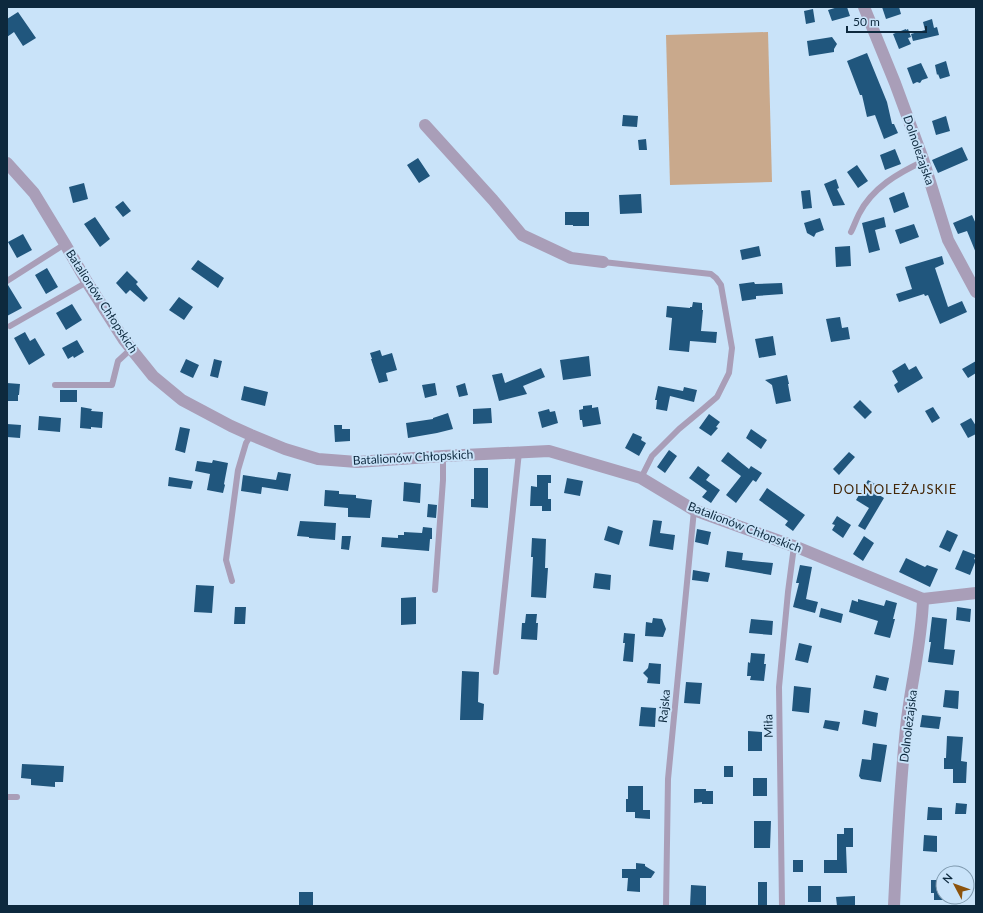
<svg xmlns="http://www.w3.org/2000/svg" width="983" height="913" viewBox="0 0 983 913" font-family="Lato,sans-serif">
<rect width="100%" height="100%" fill="#c9e3f9"/>
<path fill="#c9a98c" d="M768 32 772 182 670 185 666 35Z"/>
<path fill="#20567d" d="M838 7H847L850 16 832 21 828 10Z
M882 7H899L901 14 886 19Z
M813 9 815 22 806 24 804 11Z
M18 12 36 38 23 46 14 32 7 37V19Z
M932 19 934 28 937 27 939 35 913 41 911 34 925 30 923 22Z
M906 29V30L908 29 911 37 908 38 911 44 899 49 893 34Z
M832 37 837 44 834 49V52L809 56 807 41Z
M867 53 887 102 892 124H894L898 133 884 139 875 115 867 117 862 95H860L847 61Z
M946 61 950 76 940 79 938 74 937 75 935 65Z
M921 63 928 78 922 80 920 83 917 82 913 84 907 68Z
M623 115 638 116 637 127 622 126Z
M946 116 950 131 936 135 932 121Z
M646 139 647 150H639L638 140Z
M962 147 968 160 938 173 932 160Z
M895 149 901 164 885 170 880 155Z
M418 158 430 176 419 183 407 165Z
M857 165 868 181 858 188 847 172Z
M836 179 839 188 837 189 845 205 833 206 824 184Z
M84 183 88 199 73 203 69 187Z
M810 190 812 208 803 209 801 191Z
M904 192 909 207 894 213 889 198Z
M641 194 642 213 620 214 619 195Z
M123 201 131 211 123 217 115 207Z
M565 212H589V226H573V225H565Z
M972 215 976 224V253L967 231 958 234 953 223Z
M95 217 110 239 100 247 84 224Z
M884 217 886 227 875 230 880 250 869 253 862 223Z
M820 218 824 230 816 233 814 237 807 233 804 223Z
M914 224 919 237 900 244 895 230Z
M23 234 32 250 17 258 8 242Z
M759 246 761 256 742 260 740 250Z
M850 246 851 266 836 267 835 247Z
M942 256 944 264 935 268 948 307 962 301 967 312 940 324 928 295 925 296 924 294 899 302 896 294 912 289 905 267Z
M198 260 224 278 218 288 191 269Z
M47 268 58 287 46 294 35 275Z
M127 271 138 282 136 284 148 298 144 302 130 290 126 294 116 283Z
M754 282 755 284 782 283 783 294 756 296V299L742 301 739 284Z
M7 285H8L22 308 7 316Z
M179 297 193 307 184 320 169 310Z
M693 302 702 303V310H703L701 331 717 332 716 343 690 341 689 352 669 350 672 318 666 317 667 306 690 308V307H692Z
M72 304 82 320 66 330 56 313Z
M840 317 842 328 848 327 850 339 831 342 826 319Z
M25 332 30 341 35 338 45 355 29 365 14 338Z
M773 336 776 355 759 358 755 339Z
M77 340 84 352 74 358 73 356 68 359 62 348Z
M380 350 382 356 392 353 397 370 386 373 388 381 379 383 371 359H372L370 353Z
M589 356 591 376 563 380 560 360Z
M186 359 199 365 193 378 180 372Z
M214 359 222 361 218 378 210 376Z
M976 361V373L968 378 962 369Z
M905 363 909 370 916 366 923 378 898 393 894 385 898 382 892 371Z
M541 368 545 377 523 386 527 394 499 401 492 375 502 373 505 383Z
M787 375 789 384H788L791 401 776 404 772 385 765 380Z
M7 383 20 384 19 395H18V401H7Z
M435 383 437 395 425 398 422 385Z
M465 383 468 395 459 397 456 386Z
M244 386 268 392 265 406 241 400Z
M658 386 683 391 684 387 697 390 694 402 670 396 667 411 656 409 657 400H655Z
M60 390H77V402H60Z
M860 400 872 412 865 419 853 407Z
M592 405V408L598 407 601 424 583 427 582 420H580L579 410 583 409V406Z
M81 407 92 409 91 411 103 412 102 428 91 427V429L80 428Z
M933 407 940 418 932 423 925 411Z
M491 408 492 423 473 424V409Z
M549 409 550 412 555 411 558 423 542 428 538 412Z
M448 413 453 429 437 433 408 438 406 423 433 419V418Z
M709 414 720 422 716 427 718 428 711 436 699 428Z
M39 416 61 418 60 432 38 430Z
M971 418 976 426V434L968 438 960 424Z
M7 424 21 425 20 438 7 437Z
M334 425H342V429H350V441L335 442Z
M180 427 190 429 185 453 175 450Z
M751 429 767 440 761 449 746 438Z
M633 433 642 437 641 440 646 443 639 456 625 448Z
M669 450 677 456 665 473 657 467Z
M728 452 749 469 751 466 762 473 756 482 753 480 736 503 726 495 741 476 721 461Z
M849 452 855 457 839 475 833 469Z
M213 460 228 463 224 484 225 485 223 493 207 490 210 474 195 471 197 461 212 463Z
M698 466 710 475 706 480 720 490 711 503 702 497 707 491 689 478Z
M474 468H488V508L471 507V499H474Z
M278 472 291 474 288 491 262 487 261 494 241 491 243 475 276 480Z
M537 475H551V483H548V499H551V511H542V506H530L531 486 537 487Z
M169 477 193 481 191 489 168 486Z
M567 478 583 481 580 496 564 493Z
M868 480 875 484 871 490 884 498 865 530 858 526 869 508 856 500Z
M404 482 421 484 420 503 403 501Z
M767 488 805 515 793 531 785 525 788 521 759 500Z
M325 490 339 491V494L356 495V498L372 500 370 518 348 517V508L324 506Z
M428 504 437 505 436 518 427 517Z
M837 516 851 525 843 538 832 530 835 525 832 524Z
M653 520 662 521 660 533 675 535 673 550 649 546Z
M300 521 336 523 335 540 309 538V537L297 536Z
M608 526 623 531 619 545 604 540Z
M423 527 432 528V539H430L429 551 381 547 382 537 398 538V535H404V532L422 533Z
M697 529 711 532 708 545 695 542Z
M947 530 958 535 950 552 939 547Z
M342 536H351L349 550 341 549Z
M864 536 874 543 863 561 853 554Z
M532 538 546 539 545 568H548L546 598 531 597 533 557H531Z
M963 550 976 555 974 559 976 560 970 575 955 569Z
M727 551 743 553 742 560 773 563 771 575 725 567Z
M906 558 925 567 927 565 938 569 930 587 899 572Z
M800 565 812 567 806 599 818 602 815 613 793 607 799 583H796Z
M693 570 710 573 708 582 692 580Z
M595 573 611 575 610 590 593 588Z
M196 585 214 586 212 613 194 612Z
M416 597V624L401 625V598Z
M858 599 884 606 886 600 897 603 893 619H895L890 638 874 634 878 621 849 612 852 600 858 602Z
M235 607H246L245 624H234Z
M957 607 971 609 970 622 956 620Z
M821 608 843 614 841 623 819 617Z
M526 614H537L536 623H538L537 640 521 639 522 623H525Z
M932 617 947 619 944 649 955 650 953 665 928 662 931 642H929Z
M653 618 662 619 666 629 663 637 645 636 646 622 652 623Z
M751 619 773 621 772 635 749 633Z
M624 633 635 634 633 662 623 661 625 643H623Z
M799 643 812 646 808 663 795 660Z
M751 653 765 654 764 664H766L764 681 750 680 751 676H747L748 662 750 663Z
M649 663 661 664 660 684 647 683 648 678 643 673 648 668Z
M462 671 479 672 478 702 484 704 483 720H460Z
M876 675 889 678 886 691 873 688Z
M686 682 702 683 700 704 684 703Z
M794 686 811 688 809 713 792 711Z
M945 690 959 691 958 709 943 707Z
M641 707 656 708 655 727 639 726Z
M864 710 878 713 876 727 862 724Z
M922 715 941 717 939 729 920 727Z
M825 720 840 722 838 731 823 728Z
M748 731 762 732V751H748Z
M947 736 963 737 961 761 967 762 966 783H953V769H944V758H946Z
M873 743 887 745 881 782 861 779 859 776 862 759 871 760Z
M22 764 64 766 63 782H55V787L31 785V779L21 778Z
M724 766H733V777H724Z
M753 778H767V796H753Z
M628 786H643V810H650V819L635 818V812H626V799H628Z
M694 789H706V791H713V804H702V802L694 803Z
M956 803 967 804 966 814H955Z
M928 807 942 808V820H927Z
M754 821H771L770 848H754Z
M844 828H853V847H846L847 873H824V860H837V834H844Z
M924 835 937 836V852L923 851Z
M793 860H803V872H793Z
M636 863 645 864V866L655 872 651 878H640V892L627 891 628 878H622V869H636Z
M931 880H943V900H934V893H931Z
M758 882H767V906H758Z
M691 885 706 886V906H690Z
M808 886H821V902H808Z
M299 892H313V906H299Z
M855 896V906H837L836 897Z"/>
<g fill="none" stroke-linecap="round" stroke-linejoin="round">
<path stroke="#a99eb8" stroke-width="6" d="M851 232C854 226 856 220 859 214 872 188 898 173 924 161
M603 262 711 274 716 278 721 285 732 348 729 373 717 397 703 409 679 429 652 456 641 478
M7 281 65 244
M10 326 87 282
M55 385H112L118 361 131 349
M232 581 226 560 238 470 246 443 251 435
M435 590 443 480V456
M496 672 519 452
M7 797H17
M666 906 668 779 694 510
M782 906 779 687 788 592 794 546"/>
<path stroke="#a99eb8" stroke-width="12" d="M864 7 895 83 923 159 948 240 976 292
M425 125 493 200 522 235 571 258 603 262
M7 163 34 193 65 244 87 282 124 340 153 376 182 400 231 426 251 435 285 449 318 459 357 462 443 456 549 451 641 478 694 510 799 548 923 599 976 593
M894 906C897 843 900 781 907 719 912 679 922 639 923 599"/>
</g>
<g text-anchor="middle" dominant-baseline="central" stroke-width="4" stroke-linejoin="round" paint-order="stroke">
<g font-size="12" fill="#0d293e" stroke="#c9e3f9">
<text transform="translate(919 150) rotate(71)">Dolnoleżajska</text>
<text transform="translate(102 301) rotate(57)">Batalionów Chłopskich</text>
<text transform="translate(413 457) rotate(-3)">Batalionów Chłopskich</text>
<text transform="translate(745 527) rotate(21)">Batalionów Chłopskich</text>
<text transform="translate(664 706) rotate(-84)">Rajska</text>
<text transform="translate(768 726) rotate(-91)">Miła</text>
<text transform="translate(908 726) rotate(-83)">Dolnoleżajska</text>
</g>
<g font-size="13" letter-spacing="1" fill="#44280a" stroke="#c9e3f9">
<text x="895" y="489">DOLNOLEŻAJSKIE</text>
</g>
</g>
<rect width="983" height="913" fill="none" stroke="#0d293e" stroke-width="16"/>
<g transform="translate(955 885) rotate(311)"><circle r="19" fill="#c9e3f9" stroke="#7e99ae"/>
<path d="M0-3L7 15L0 10L-7 15Z" fill="#8c530c"/>
<text y="-6" font-size="11" font-weight="bold" text-anchor="middle" fill="#0d293e">N</text>
</g>
<path d="M847 26v6h79v-6" fill="none" stroke="#0d293e" stroke-width="2"/>
<text x="853" y="26" font-size="12" fill="#0d293e" stroke="#c9e3f9" stroke-width="3" paint-order="stroke">50 m</text>
</svg>
